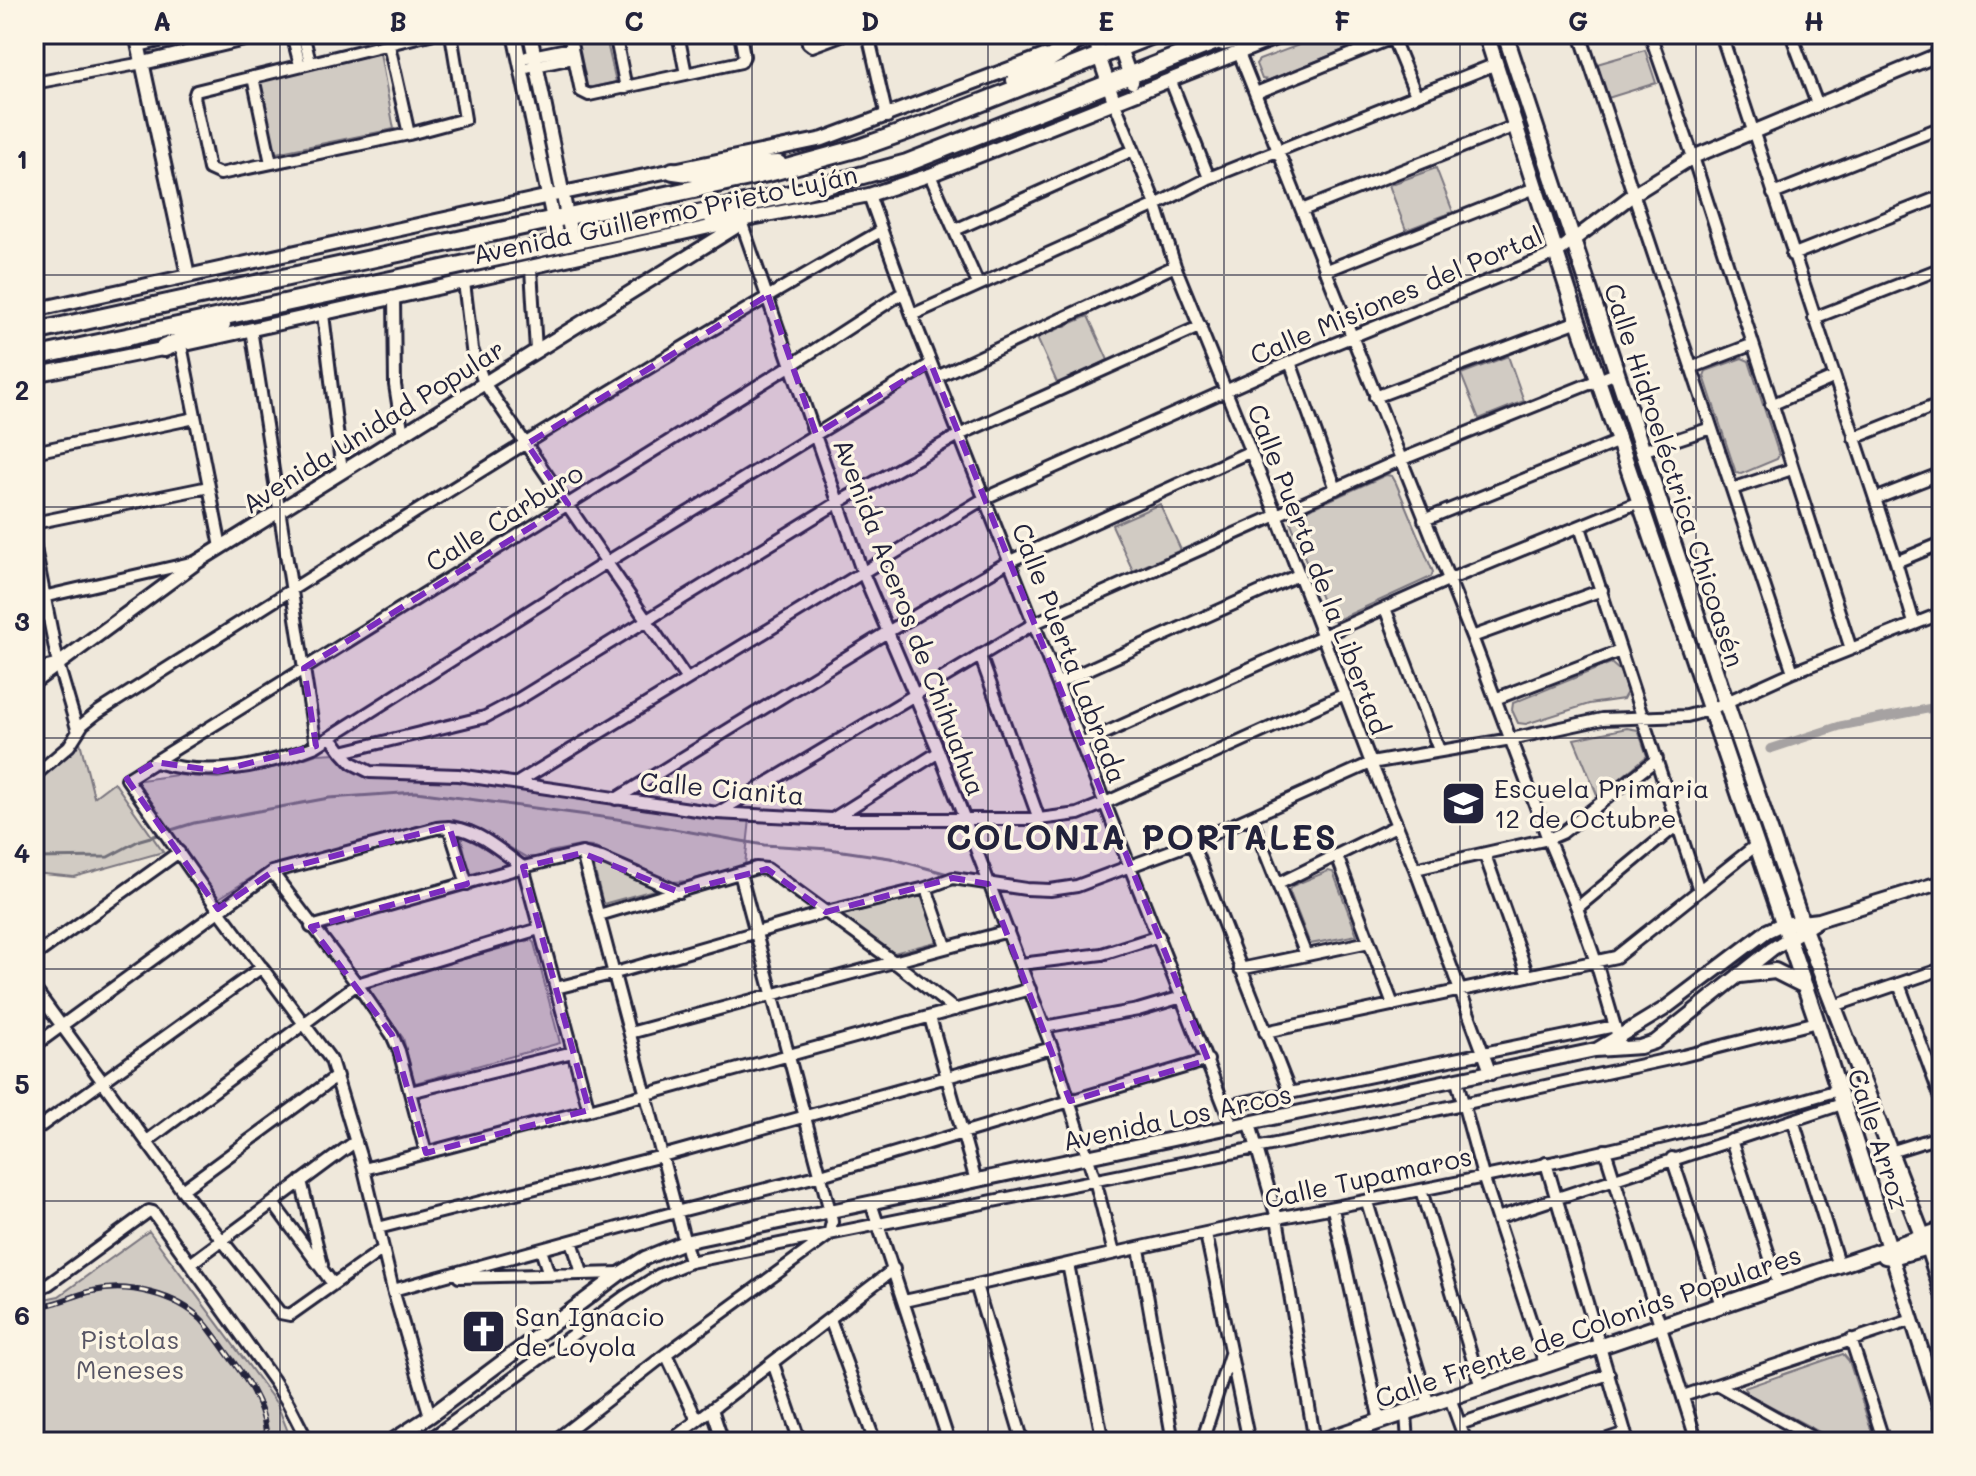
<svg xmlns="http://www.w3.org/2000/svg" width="1976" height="1476" viewBox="0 0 1976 1476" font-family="Mali,sans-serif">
<rect width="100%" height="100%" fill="#efe8db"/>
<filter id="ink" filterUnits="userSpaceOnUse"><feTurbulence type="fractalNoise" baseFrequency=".0125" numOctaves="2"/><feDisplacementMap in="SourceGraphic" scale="16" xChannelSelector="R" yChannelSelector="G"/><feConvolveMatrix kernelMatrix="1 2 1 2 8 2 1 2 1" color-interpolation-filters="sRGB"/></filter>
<g filter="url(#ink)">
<path fill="#d1cbc3" stroke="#7a767f" stroke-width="2" d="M572 34H605L616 82 583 89Z
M1328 34 1381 35 1269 80 1262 79 1256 64 1259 60Z
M1645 50 1656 83 1608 98 1597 64Z
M380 53 394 129 271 154 256 82Z
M1436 168 1453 212 1406 230 1389 185Z
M1088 316 1108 360 1058 385 1037 338Z
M1508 356 1524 401 1479 419 1461 374Z
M1742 358 1749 361 1779 455 1777 459 1741 474 1736 473 1704 376 1706 371Z
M1386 475 1392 476 1396 483 1433 572 1431 577 1335 621 1329 619 1291 523 1294 516Z
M1160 504 1181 550 1133 571 1112 525Z
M1611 663 1620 671 1627 692 1623 699 1589 704 1526 724 1518 723 1512 710 1513 703Z
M1627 728 1638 730 1647 756 1598 797 1574 739Z
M77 730 94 797 114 782 163 852 74 877 34 873V768Z
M336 753 357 772 379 778 443 775 750 819 745 865 688 881 671 882 593 847 580 846 549 852 541 857H526L473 826 454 820 433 822 267 868 216 900 134 781 177 775 218 778 282 766 317 754Z
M461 835 513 864 472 876 469 873Z
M598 863 661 888 603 904 594 867Z
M1328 871 1333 872 1357 935 1310 944 1289 890 1292 886Z
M925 895 939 941 890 954 842 919V915Z
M531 940 534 943 560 1043 415 1083 403 1038 368 991 370 985Z
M149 1231 277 1404 292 1442H34V1301L59 1296Z
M1843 1354 1849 1361 1875 1442H1838L1748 1394 1744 1388Z"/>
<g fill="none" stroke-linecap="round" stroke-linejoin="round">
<path stroke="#716f79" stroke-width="3" d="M168 831 194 823 329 798 416 792 617 819 764 845 829 849 890 858 948 874
M34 858 108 857 140 840 161 834"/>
<path stroke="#a6a2a2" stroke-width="9" d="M1770 749 1840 726 1942 706"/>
<defs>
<path id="minor" d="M292 34 300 65
M303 34 310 62
M430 34 196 91 194 97 209 169 220 174 409 134 465 119 451 34
M569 34 581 91 589 95 741 62 744 56 740 34
M615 34 626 88
M678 34 686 74
M806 34 808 43 812 46 844 34
M868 34 887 117
M1391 34 1416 95
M1580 34 1793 672
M1650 34 1693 157 1851 649
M1721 34 1896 562 1914 623
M1791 34 1817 104
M389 45 409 134
M1239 53 1472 637 1548 839 1577 908 1596 962 1620 1044
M527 57 572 48
M521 69 573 58
M253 77 271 163
M1170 79 1209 178
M34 83 143 63
M1256 93 1392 38
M1114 101 1156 205 1175 266 1276 514 1371 763 1415 869 1491 1074
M930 175 978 284
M1773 194 1942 127
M869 195 912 315 1233 1128
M1302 210 1515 126
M742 224 862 571 939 752 1052 1048 1095 1180 1114 1253
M955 230 1133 150
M1792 255 1942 196
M531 269 536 350
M1325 271 1535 188
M464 282 472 349 484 383 686 678
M394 297 395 385 403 435
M323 314 342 472
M912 315 1156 205 1209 178 1496 64
M1814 318 1942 268
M251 329 316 746
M181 345 221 547
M1290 362 1336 489
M1691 368 1751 345
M937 377 1175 266
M1375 397 1578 321
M1771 405 1833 378
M1854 438 1942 403
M1642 451 1711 428
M34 452 195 418
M1732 489 1792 469
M1875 499 1942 473
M1424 520 1619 441
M34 523 209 487
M1580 527 1699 890
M34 543 58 664 78 732
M1896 562 1942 543
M34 599 195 562
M1385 608 1439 750
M1472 637 1602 590
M980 655 1039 819
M34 670 55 665
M1058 683 1298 575
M1495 699 1620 651
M331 737 342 752 485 717 517 700 839 502 959 435 1201 326
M1083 743 1448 580 1639 502
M342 752 352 763 370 772 458 775 717 813 832 819H1039L1078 814 1105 803 1345 694
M155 762C210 778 263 767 316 746L607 562 931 364
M34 776 69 746 83 724 97 713C356 549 615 383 881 231
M517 783 985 498 1290 362 1556 253
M616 799 889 631 1010 561 1249 452
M719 812 1035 623 1400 460 1616 373
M1251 817 1306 955
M834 818 939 752
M449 827 467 884
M1192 843 1290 1093
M582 853 690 1262 1320 1135 1683 1056 1817 1022
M1485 855 1528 976
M1337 856 1393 1005
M1415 869 1548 839 1562 833 1657 759
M272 872 357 984 392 1035 399 1051 426 1153
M1278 884 1396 826
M926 888 946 946
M1577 908 1677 825
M599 915 756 868 767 869 893 961 955 1010
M311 927 523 867 582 853 602 858 679 892
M34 956 179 852
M1021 964 1102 954 1159 936
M1240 969 1369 942
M1899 984 1942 1101
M34 988 182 1190 280 1313 290 1315 383 1249
M556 988 615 973 826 912 926 888 953 878 1026 889 1050 890 1077 886 1192 843 1371 763 1511 739 1602 719 1687 716 1709 710 1793 672 1942 613
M1834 1006 1942 969
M930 1017 976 1181
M1044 1027 1138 1010 1182 997
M1265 1032 1616 957 1755 846
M630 1033 1008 931
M34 1046 272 872 437 828C471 823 497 848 523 867L589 1110
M1457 1081 1483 1176 1545 1364
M410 1092 573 1052
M1226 1106 1615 1026
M1793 1120 1839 1266
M1250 1124 1277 1218 1315 1442
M34 1131 262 967
M1731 1140 1779 1285
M147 1141 357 984 539 929
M1605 1150 1697 1442
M1890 1152 1942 1136
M1672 1158 1721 1305
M1546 1163 1628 1442
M364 1169 589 1110 1030 989
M301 1181 322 1265
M182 1190 337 1076
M1421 1190 1481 1387
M1367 1202 1429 1405
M273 1203 333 1284
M871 1203 949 1442
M1333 1209 1380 1421
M1497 1218 1842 1104
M378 1228 662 1156 1052 1048
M1206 1234 1249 1442
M572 1241 582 1273
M1139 1249 1173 1442
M541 1250 549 1274
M190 1264 356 1141
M1068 1264 1103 1442
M459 1277 621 1273
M976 1285 1023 1442
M34 1290 49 1284 149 1211 153 1212 274 1381 288 1403 308 1442
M393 1290 676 1212 821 1175 1208 1060
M904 1301C1029 1274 1152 1243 1277 1218 1465 1182 1655 1145 1838 1090
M830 1319 875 1442
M1851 1339 1884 1442
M666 1354 697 1420
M773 1363 800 1442
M1718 1385 1820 1442
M1683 1396 1912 1320
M1450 1398 1466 1442
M712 1409 723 1442
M1406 1413 1408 1442
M430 1416 393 1290 364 1169 331 1060 218 909 127 779 793 364 904 292
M1460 1424 1609 1374
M426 1442 624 1297 659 1275 690 1262
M553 1442 666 1354 829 1235 832 1222 830 1211 740 873
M669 1442 894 1269
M1202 1442 1230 1354
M1599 1442 1625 1433"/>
<path id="tertiary" d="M136 34 188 275
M514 34 558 243
M530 34 572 240
M1095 34 1099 56 1114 101
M1119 34 1120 48 1132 82
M139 45 183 34
M1065 48 1099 34
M143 63 265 34
M1556 253 1634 194 1693 157 1942 53
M34 310 563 193 823 139 1044 56
M190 343 741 220 869 195 930 175 1286 34
M34 375 172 347
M34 682 197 562 742 223
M1598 1049 1664 1009 1767 931 1782 924 1819 920 1942 882
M1927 1248 1942 1294
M1892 1257 1942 1414
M390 1442 430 1416 621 1273 645 1258 684 1242 1595 1050 1640 1047 1655 1042 1772 949 1819 920"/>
<path id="secondary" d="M1486 34 1578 321 1815 1016 1892 1257
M1505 34 1726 703 1804 929 1927 1248
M1740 975 1775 971 1805 986
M1885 1256 1892 1257 1942 1243
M1319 1442 1942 1230"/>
<path id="primary" d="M1223 42 1265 34
M1015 80 1071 45
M673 171C707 178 744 164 778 164
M713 218 741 220
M34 332 772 172 859 148 932 122 1155 34
M164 348 222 324
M34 357 800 192 907 163 1234 34"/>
</defs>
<use href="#minor" stroke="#22223b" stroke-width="16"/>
<use href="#tertiary" stroke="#22223b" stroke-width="18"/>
<use href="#secondary" stroke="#22223b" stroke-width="20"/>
<use href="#primary" stroke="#22223b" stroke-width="22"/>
<use href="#minor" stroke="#fcf5e5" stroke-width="10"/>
<use href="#tertiary" stroke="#fcf5e5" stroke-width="12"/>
<use href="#secondary" stroke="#fcf5e5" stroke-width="14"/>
<use href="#primary" stroke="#fcf5e5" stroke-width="16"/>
<defs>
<path id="rail" d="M34 1307C55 1306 73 1295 93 1291 128 1283 176 1294 202 1320 214 1333 224 1350 235 1364 251 1385 268 1415 266 1442"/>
</defs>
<use href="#rail" stroke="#22223b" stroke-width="6"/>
<use href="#rail" stroke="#fcf5e5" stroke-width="3" stroke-dasharray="9" stroke-linecap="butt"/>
</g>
</g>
<path fill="#7b2cbf" fill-opacity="0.2" stroke="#7b2cbf" stroke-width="6" stroke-dasharray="16 10" stroke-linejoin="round" d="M768 295 816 434 931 364 1208 1060 1070 1101 988 884 953 878 826 912 767 869 679 892 582 853 523 867 589 1110 426 1153 392 1035 311 927 467 884 449 826 272 872 218 909 127 779 155 762 218 771 316 746 304 668 568 504 527 444Z"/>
<path fill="none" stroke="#22223b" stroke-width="2" stroke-opacity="0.55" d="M280 34V1442M516 34V1442M752 34V1442M988 34V1442M1224 34V1442M1460 34V1442M1696 34V1442M34 275H1942M34 507H1942M34 738H1942M34 969H1942M34 1201H1942"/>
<defs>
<symbol id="school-square" viewBox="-11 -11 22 22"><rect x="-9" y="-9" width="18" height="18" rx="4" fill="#22223b" stroke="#fcf5e5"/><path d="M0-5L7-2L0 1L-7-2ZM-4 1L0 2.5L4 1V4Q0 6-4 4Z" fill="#fff"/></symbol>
<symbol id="church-square" viewBox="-11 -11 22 22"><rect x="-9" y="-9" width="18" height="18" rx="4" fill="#22223b" stroke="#fcf5e5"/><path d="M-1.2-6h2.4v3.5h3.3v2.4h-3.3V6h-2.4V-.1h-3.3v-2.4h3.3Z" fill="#fff"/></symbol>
</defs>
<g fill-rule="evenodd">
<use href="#school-square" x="1438" y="778" width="51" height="51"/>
<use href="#church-square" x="458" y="1306" width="51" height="51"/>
</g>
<g text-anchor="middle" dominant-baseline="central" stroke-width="7" stroke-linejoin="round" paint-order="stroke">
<g font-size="26" fill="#22223b" stroke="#fcf5e5">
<text transform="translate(665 214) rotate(-12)">Avenida Guillermo Prieto Luján</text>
<text transform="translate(1396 295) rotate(-23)">Calle Misiones del Portal</text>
<text transform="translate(373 426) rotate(-32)">Avenida Unidad Popular</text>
<text transform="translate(1675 475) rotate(72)">Calle Hidroeléctrica Chicoasén</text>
<text transform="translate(504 517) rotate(-32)">Calle Carburo</text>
<text transform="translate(1319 569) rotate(69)">Calle Puerta de la Libertad</text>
<text transform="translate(910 617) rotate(69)">Avenida Aceros de Chihuahua</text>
<text transform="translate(1070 653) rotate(69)">Calle Puerta Labrada</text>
<text transform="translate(722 788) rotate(5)">Calle Cianita</text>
<text transform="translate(1177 1117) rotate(-12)">Avenida Los Arcos</text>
<text transform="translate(1879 1139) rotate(72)">Calle Arroz</text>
<text transform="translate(1368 1177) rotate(-12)">Calle Tupamaros</text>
<text transform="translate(1588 1326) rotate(-19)">Calle Frente de Colonias Populares</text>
</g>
<g font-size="26" fill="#22223b" stroke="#fcf5e5" text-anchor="start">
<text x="1494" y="788">Escuela Primaria<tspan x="1494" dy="30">12 de Octubre</tspan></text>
<text x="515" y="1316">San Ignacio<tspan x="515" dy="30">de Loyola</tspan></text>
</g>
<g font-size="26" fill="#575564" stroke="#fcf5e5">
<text x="130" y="1339">Pistolas<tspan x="130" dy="30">Meneses</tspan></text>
</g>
<g font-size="34" font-weight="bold" letter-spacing="2" fill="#22223b" stroke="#fcf5e5">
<text x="1142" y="836">COLONIA PORTALES</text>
</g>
</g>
<rect width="1976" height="1476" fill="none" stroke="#fcf5e5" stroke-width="88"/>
<rect x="44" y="44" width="1888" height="1388" fill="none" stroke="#22223b" stroke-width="3"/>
<g font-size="26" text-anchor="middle" font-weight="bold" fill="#22223b">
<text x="162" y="31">A</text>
<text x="398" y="31">B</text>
<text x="634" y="31">C</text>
<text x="870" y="31">D</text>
<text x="1106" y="31">E</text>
<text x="1342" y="31">F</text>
<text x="1578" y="31">G</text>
<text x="1814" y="31">H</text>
<text x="22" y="169">1</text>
<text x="22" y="400">2</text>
<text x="22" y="631">3</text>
<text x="22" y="863">4</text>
<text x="22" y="1094">5</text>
<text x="22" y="1325">6</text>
</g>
</svg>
